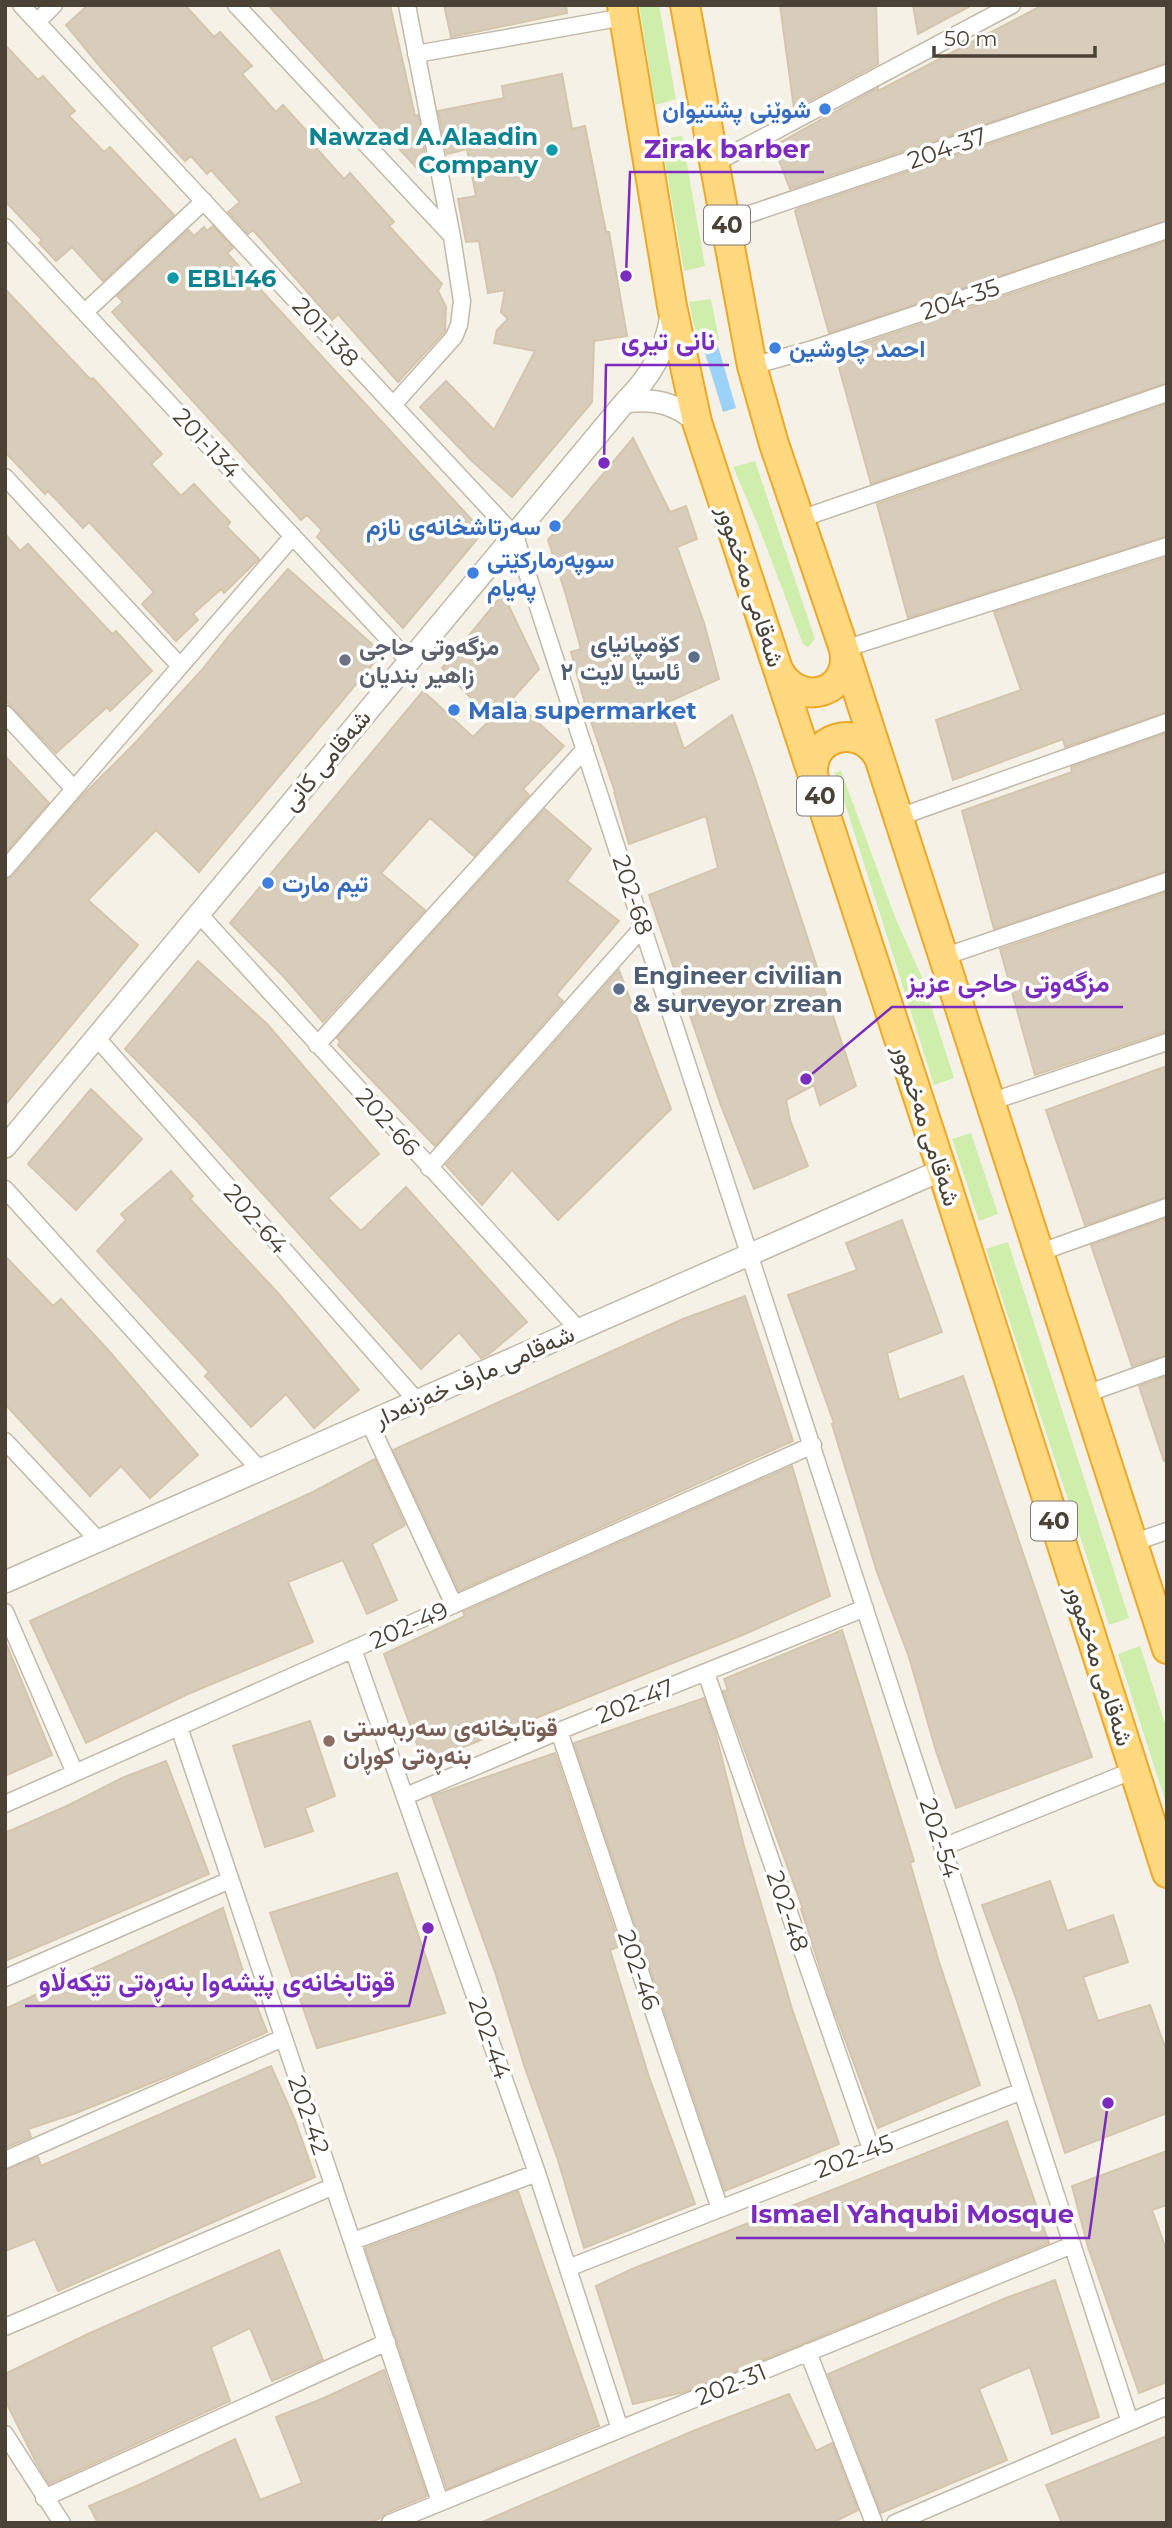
<svg xmlns="http://www.w3.org/2000/svg" width="1172" height="2528" viewBox="0 0 1172 2528" font-family="Montserrat,Vazirmatn,sans-serif">
<rect width="100%" height="100%" fill="#f5f1e7"/>
<path fill="#cfeeab" d="M639 5H659L676 99 655 105Z
M682 136 705 266 684 271 661 139Z
M711 299 719 340 699 346 689 302Z
M755 461 815 639 808 647 803 644 758 525 733 467Z
M841 771 895 917 921 975 954 1078 934 1085 835 772Z
M971 1133 998 1214 979 1221 952 1139Z
M1008 1242 1129 1618 1109 1625 986 1249Z
M1140 1646 1167 1730V1806L1118 1654Z"/>
<path fill="#9dd2f8" d="M718 346 736 408 723 412 704 350Z"/>
<path fill="#d8cdbb" stroke="#d4c5ad" stroke-width="2" d="M88 5H185L214 37 220 32 252 66 242 74 276 112 283 105 312 137 309 140 344 179 350 173 394 222 389 226 442 284 438 291 446 307 445 331 398 382 338 314 332 320 253 230 248 234 228 212 240 202 211 170 207 174 191 156 185 161 103 70 66 25Z
M268 5H390L415 116 418 115 427 165 423 175Z
M444 5H566L567 13 451 37Z
M780 5H876L878 64 794 109Z
M913 5H972L918 34Z
M1043 5H1167V63L790 189 777 155 781 142 878 88V91Z
M5 45 38 80 43 76 75 111 69 116 104 152 110 147 174 215 103 281 72 247 56 261 39 243 42 240 5 201Z
M562 74 572 129 585 126 606 232H609L627 336 594 341 592 402 512 497 472 461 420 407 446 381 494 430 535 351 494 343 497 330 508 319 501 312 505 290 488 293 479 241 466 242 458 199 476 196 467 149 447 154 438 111 504 98 502 86Z
M1167 84V220L829 333 795 211 797 209Z
M213 226 233 248 227 253 483 532 403 628 317 537 322 530 307 515 301 520 112 312 123 302 117 296 188 230 194 236 204 227 207 231Z
M1167 241V383L871 484 835 353Z
M5 289 91 380 93 378 162 454 151 464 181 496 194 484 230 522 227 527 259 559 224 593 221 589 193 614 198 620 176 641 142 604 154 592 89 522 83 528 48 491 45 494 5 452Z
M1167 404V536L908 618 877 504Z
M633 438 670 512 686 506 697 539 677 547 704 623 719 679 668 702 684 749 732 715 753 772 856 1086 820 1105 814 1085 786 1100 790 1120 808 1166 754 1189 720 1103 649 895 718 868 706 816 629 844 614 792 616 795 585 704 571 652 581 649 566 595 548 540Z
M5 534 20 551 28 544 112 634 116 631 152 671 110 711 107 707 56 753 5 700Z
M1167 557V712L1065 747 1063 739 953 780 936 720 1021 690 994 612Z
M288 569 382 653 199 872 156 830 88 900 138 945 5 1105V879L13 876 81 797 135 743 201 671 229 636Z
M503 594 539 669 512 699 564 746 523 789 529 795 474 856 430 818 381 873 425 910 323 1022 285 978 230 923 423 691 473 737 491 719 442 668Z
M1167 733V871L994 929 962 811 1072 772 1071 767Z
M5 756 49 803 5 853Z
M545 809 591 849 567 881 619 921 556 995 563 1001 435 1146 338 1045 340 1041 337 1038Z
M1167 892V1031L1035 1075 1000 949Z
M198 961 267 1024 379 1154 328 1198 361 1231 406 1187 527 1322 488 1355 481 1358 459 1332 421 1369 197 1121 125 1049Z
M619 970 671 1109 558 1220 512 1170 482 1205 446 1165Z
M1167 1066V1197L1085 1225 1046 1110Z
M91 1089 142 1139 76 1210 28 1164Z
M171 1171 193 1196 190 1199 278 1293 359 1390 314 1428 286 1394 251 1427 205 1376 209 1372 97 1251 126 1220 121 1214Z
M1167 1218V1355L1132 1366 1091 1245Z
M902 1220 942 1332 887 1353 899 1400 963 1376 1092 1757 956 1808 936 1751 909 1657 877 1572 832 1424 834 1423 788 1295 857 1270 846 1243Z
M5 1256 53 1306 61 1299 109 1351 198 1455 150 1498 121 1466 90 1496 5 1404Z
M745 1296 793 1441 459 1591 393 1450 683 1319Z
M1167 1376V1461H1164L1139 1386Z
M375 1459 405 1525 372 1544 397 1600 367 1614 343 1560 288 1582 313 1642 188 1694 86 1743 30 1621 313 1492Z
M792 1466 830 1596 745 1634 424 1763 384 1654 465 1616 463 1612Z
M842 1630 914 1861 910 1863 939 1962 980 2085 878 2128 830 1999 801 1909H803L723 1691 728 1690 724 1679Z
M5 1641 52 1755 5 1776Z
M704 1698 715 1731 744 1846 792 2009 839 2144 725 2191 574 1743Z
M310 1721 335 1796 305 1808 313 1831 265 1847 233 1746Z
M555 1753 620 1946 610 1950 649 2077 695 2204 584 2248 558 2160 525 2068 496 1975 432 1796Z
M166 1761 209 1874 5 1961V1833L69 1805 122 1778Z
M397 1873 445 2013 317 2048 270 1913Z
M1050 1881 1067 1931 1113 1915 1128 1962 1083 1977 1098 2021 1150 2005 1167 2053V2113L1065 2153 1017 2001 982 1905Z
M223 1908 243 1971 267 2032 179 2072 76 2113 28 2129 31 2137 5 2148V2009Z
M271 2066 295 2120 315 2177 58 2291 35 2239 5 2251V2170L38 2157 41 2166Z
M1007 2121 1049 2243 684 2392 633 2404 596 2286 632 2269Z
M1167 2151V2205L1152 2210 1167 2252V2382L1139 2393 1088 2247 1072 2186Z
M518 2191 599 2426 447 2489 365 2248Z
M279 2250 323 2360 272 2381 250 2328 211 2347 230 2401 49 2484 36 2462 5 2400V2374L90 2333Z
M1055 2280 1099 2417 1052 2434 1030 2367 979 2389 1007 2460 881 2513 828 2374 1006 2298Z
M384 2370 427 2496 386 2513 381 2518 368 2523H98L89 2506 139 2485 235 2439 260 2500 302 2483 276 2417 324 2398Z
M789 2394 816 2451 832 2443 858 2510 832 2523H480L693 2431Z
M1167 2436V2523H1062L1046 2485Z"/>
<g fill="none" stroke-linecap="round" stroke-linejoin="round">
<defs>
<path id="minor" d="M21 5 515 536 1130 2422
M236 5 452 236
M37 22 54 5
M416 54 624 17
M715 163 1012 5
M726 222 1167 73
M5 227 408 660
M85 312 204 201
M752 366 813 349 1167 230
M393 405 454 337 459 325 462 301 452 237 407 5
M5 477 180 666
M800 519 1167 393
M844 649 1167 546
M5 714 74 789
M899 817 1167 722
M5 869 293 536
M198 913 579 1330
M943 957 1167 881
M96 1037 417 1401
M317 1045 585 749
M990 1102 1167 1042
M429 1168 643 927
M5 1189 260 1470
M1038 1253 1167 1207
M1083 1395 1167 1365
M369 1422 454 1605
M5 1441 99 1541
M1132 1543 1167 1531
M5 1612 75 1773
M353 1649 537 2173 620 2429
M706 1673 871 2149
M179 1727 440 2502
M559 1731 720 2209
M406 1796 559 1731 865 1608
M5 1804 813 1445
M943 1847 1134 1770
M5 1978 230 1880
M5 2160 283 2038
M353 2241 537 2173
M568 2268 1022 2091
M5 2327 334 2186
M808 2352 874 2523
M5 2434 62 2523
M44 2498 387 2342
M390 2523 1072 2245
M895 2523 1167 2406"/>
<path id="tertiary" d="M625 402C654 398 675 403 697 422
M5 1147 625 402C650 377 666 351 671 315
M5 1582 942 1170"/>
<path id="trunk" d="M622 5 672 306 697 422 942 1170 1167 1873
M685 5 752 366 774 444 844 649 1167 1649
M779 671C800 709 853 693 844 649
M814 779C805 736 862 720 880 760"/>
</defs>
<use href="#minor" stroke="#c2b9a8" stroke-width="19"/>
<use href="#tertiary" stroke="#c2b9a8" stroke-width="24"/>
<use href="#trunk" stroke="#eea828" stroke-width="32"/>
<use href="#minor" stroke="#fff" stroke-width="16"/>
<use href="#tertiary" stroke="#fff" stroke-width="21"/>
<use href="#trunk" stroke="#ffd87f" stroke-width="28"/>
</g>
<g fill="#3f7fe0" stroke="#fff" stroke-width="2.5">
<circle cx="825" cy="109" r="7"/>
<circle cx="775" cy="348" r="7"/>
<circle cx="555" cy="526" r="7"/>
<circle cx="473" cy="573" r="7"/>
<circle cx="454" cy="710" r="7"/>
<circle cx="268" cy="883" r="7"/>
</g>
<g fill="#0f9aa8" stroke="#fff" stroke-width="2.5">
<circle cx="552" cy="150" r="7"/>
<circle cx="173" cy="278" r="7"/>
</g>
<g fill="#5c6f8a" stroke="#fff" stroke-width="2.5">
<circle cx="694" cy="657" r="7"/>
<circle cx="619" cy="989" r="7"/>
</g>
<circle fill="#6b7280" stroke="#fff" stroke-width="2.5" cx="345" cy="660" r="7"/>
<circle fill="#8d6e63" stroke="#fff" stroke-width="2.5" cx="329" cy="1741" r="7"/>
<g text-anchor="middle" dominant-baseline="central" stroke-width="7" stroke-linejoin="round" paint-order="stroke">
<g fill="#fff" stroke="#807b72" stroke-width="2">
<rect x="704" y="205.5" width="46" height="39" rx="5"/>
<rect x="797" y="776.5" width="46" height="39" rx="5"/>
<rect x="1031" y="1501.5" width="46" height="39" rx="5"/>
</g>
<g font-size="23" font-weight="bold" fill="#494235">
<text x="727" y="225">40</text>
<text x="820" y="796">40</text>
<text x="1054" y="1521">40</text>
</g>
<g font-size="24" font-weight="bold" fill="#366cbe" stroke="#fff" text-anchor="start">
<text x="811" y="109" text-anchor="end">شوێنی پشتیوان</text>
<text x="789" y="348">احمد چاوشين</text>
<text x="541" y="526" text-anchor="end">سەرتاشخانەی نازم</text>
<text x="487" y="559">سوپەرماركێتی<tspan x="487" dy="28">پەیام</tspan></text>
<text x="468" y="710">Mala supermarket</text>
<text x="282" y="883">تيم مارت</text>
</g>
<g font-size="24" font-weight="bold" fill="#0d838f" stroke="#fff" text-anchor="end">
<text x="538" y="136">Nawzad A.Alaadin<tspan x="538" dy="28">Company</tspan></text>
<text x="187" y="278" text-anchor="start">EBL146</text>
</g>
<g font-size="24" fill="#494235" stroke="#fff">
<text transform="translate(947 148) rotate(-19)">204-37</text>
<text transform="translate(960 299) rotate(-19)">204-35</text>
<text transform="translate(326 332) rotate(47)">201-138</text>
<text transform="translate(207 443) rotate(47)">201-134</text>
<text transform="translate(751 586) rotate(72)">شەقامی مەخموور</text>
<text transform="translate(326 760) rotate(-50)">شەقامی کانی</text>
<text transform="translate(633 895) rotate(72)">202-68</text>
<text transform="translate(388 1122) rotate(48)">202-66</text>
<text transform="translate(927 1125) rotate(72)">شەقامی مەخموور</text>
<text transform="translate(256 1219) rotate(49)">202-64</text>
<text transform="translate(474 1376) rotate(-24)">شەقامی مارف خەزنەدار</text>
<text transform="translate(409 1625) rotate(-24)">202-49</text>
<text transform="translate(1100 1665) rotate(72)">شەقامی مەخموور</text>
<text transform="translate(635 1701) rotate(-22)">202-47</text>
<text transform="translate(940 1838) rotate(72)">202-54</text>
<text transform="translate(788 1911) rotate(71)">202-48</text>
<text transform="translate(639 1970) rotate(71)">202-46</text>
<text transform="translate(490 2038) rotate(71)">202-44</text>
<text transform="translate(309 2115) rotate(71)">202-42</text>
<text transform="translate(854 2156) rotate(-21)">202-45</text>
<text transform="translate(731 2384) rotate(-22)">202-31</text>
</g>
<g font-size="24" font-weight="bold" fill="#4e5e75" stroke="#fff" text-anchor="end">
<text x="680" y="643">کۆمپانیای<tspan x="680" dy="28">ئاسیا لایت ٢</tspan></text>
<text x="633" y="975" text-anchor="start">Engineer civilian<tspan x="633" dy="28">&amp; surveyor zrean</tspan></text>
</g>
<g font-size="24" font-weight="bold" fill="#5b616d" stroke="#fff" text-anchor="start">
<text x="359" y="646">مزگەوتی حاجی<tspan x="359" dy="28">زاهیر بندیان</tspan></text>
</g>
<g font-size="24" font-weight="bold" fill="#785e54" stroke="#fff" text-anchor="start">
<text x="343" y="1727">قوتابخانەی سەربەستی<tspan x="343" dy="28">بنەڕەتی کوڕان</tspan></text>
</g>
</g>
<path fill="none" stroke="#7b2cbf" stroke-width="2.5" d="M626 276L630 172H824M604 463L606 365H729M806 1079L892 1007H1123M428 1928L409 2006H25M1108 2103L1089 2238H736"/>
<g fill="#7b2cbf" stroke="#fff" stroke-width="2.5">
<circle cx="626" cy="276" r="7"/>
<circle cx="604" cy="463" r="7"/>
<circle cx="806" cy="1079" r="7"/>
<circle cx="428" cy="1928" r="7"/>
<circle cx="1108" cy="2103" r="7"/>
</g>
<g font-size="26" text-anchor="middle" font-weight="bold" fill="#7b2cbf" stroke="#fff" stroke-width="7" stroke-linejoin="round" paint-order="stroke">
<text x="727" y="158">Zirak barber</text>
<text x="668" y="350">نانی تیری</text>
<text x="1008" y="992">مزگەوتی حاجی عزیز</text>
<text x="217" y="1991">قوتابخانەی پێشەوا بنەڕەتی تێکەڵاو</text>
<text x="912" y="2223">Ismael Yahqubi Mosque</text>
</g>
<rect width="1172" height="2528" fill="none" stroke="#494235" stroke-width="14"/>
<path d="M934 46v10h161v-10" fill="none" stroke="#494235" stroke-width="3.5"/>
<text x="944" y="46" font-size="21" fill="#494235" stroke="#ffffff" stroke-width="5" paint-order="stroke">50 m</text>
</svg>
